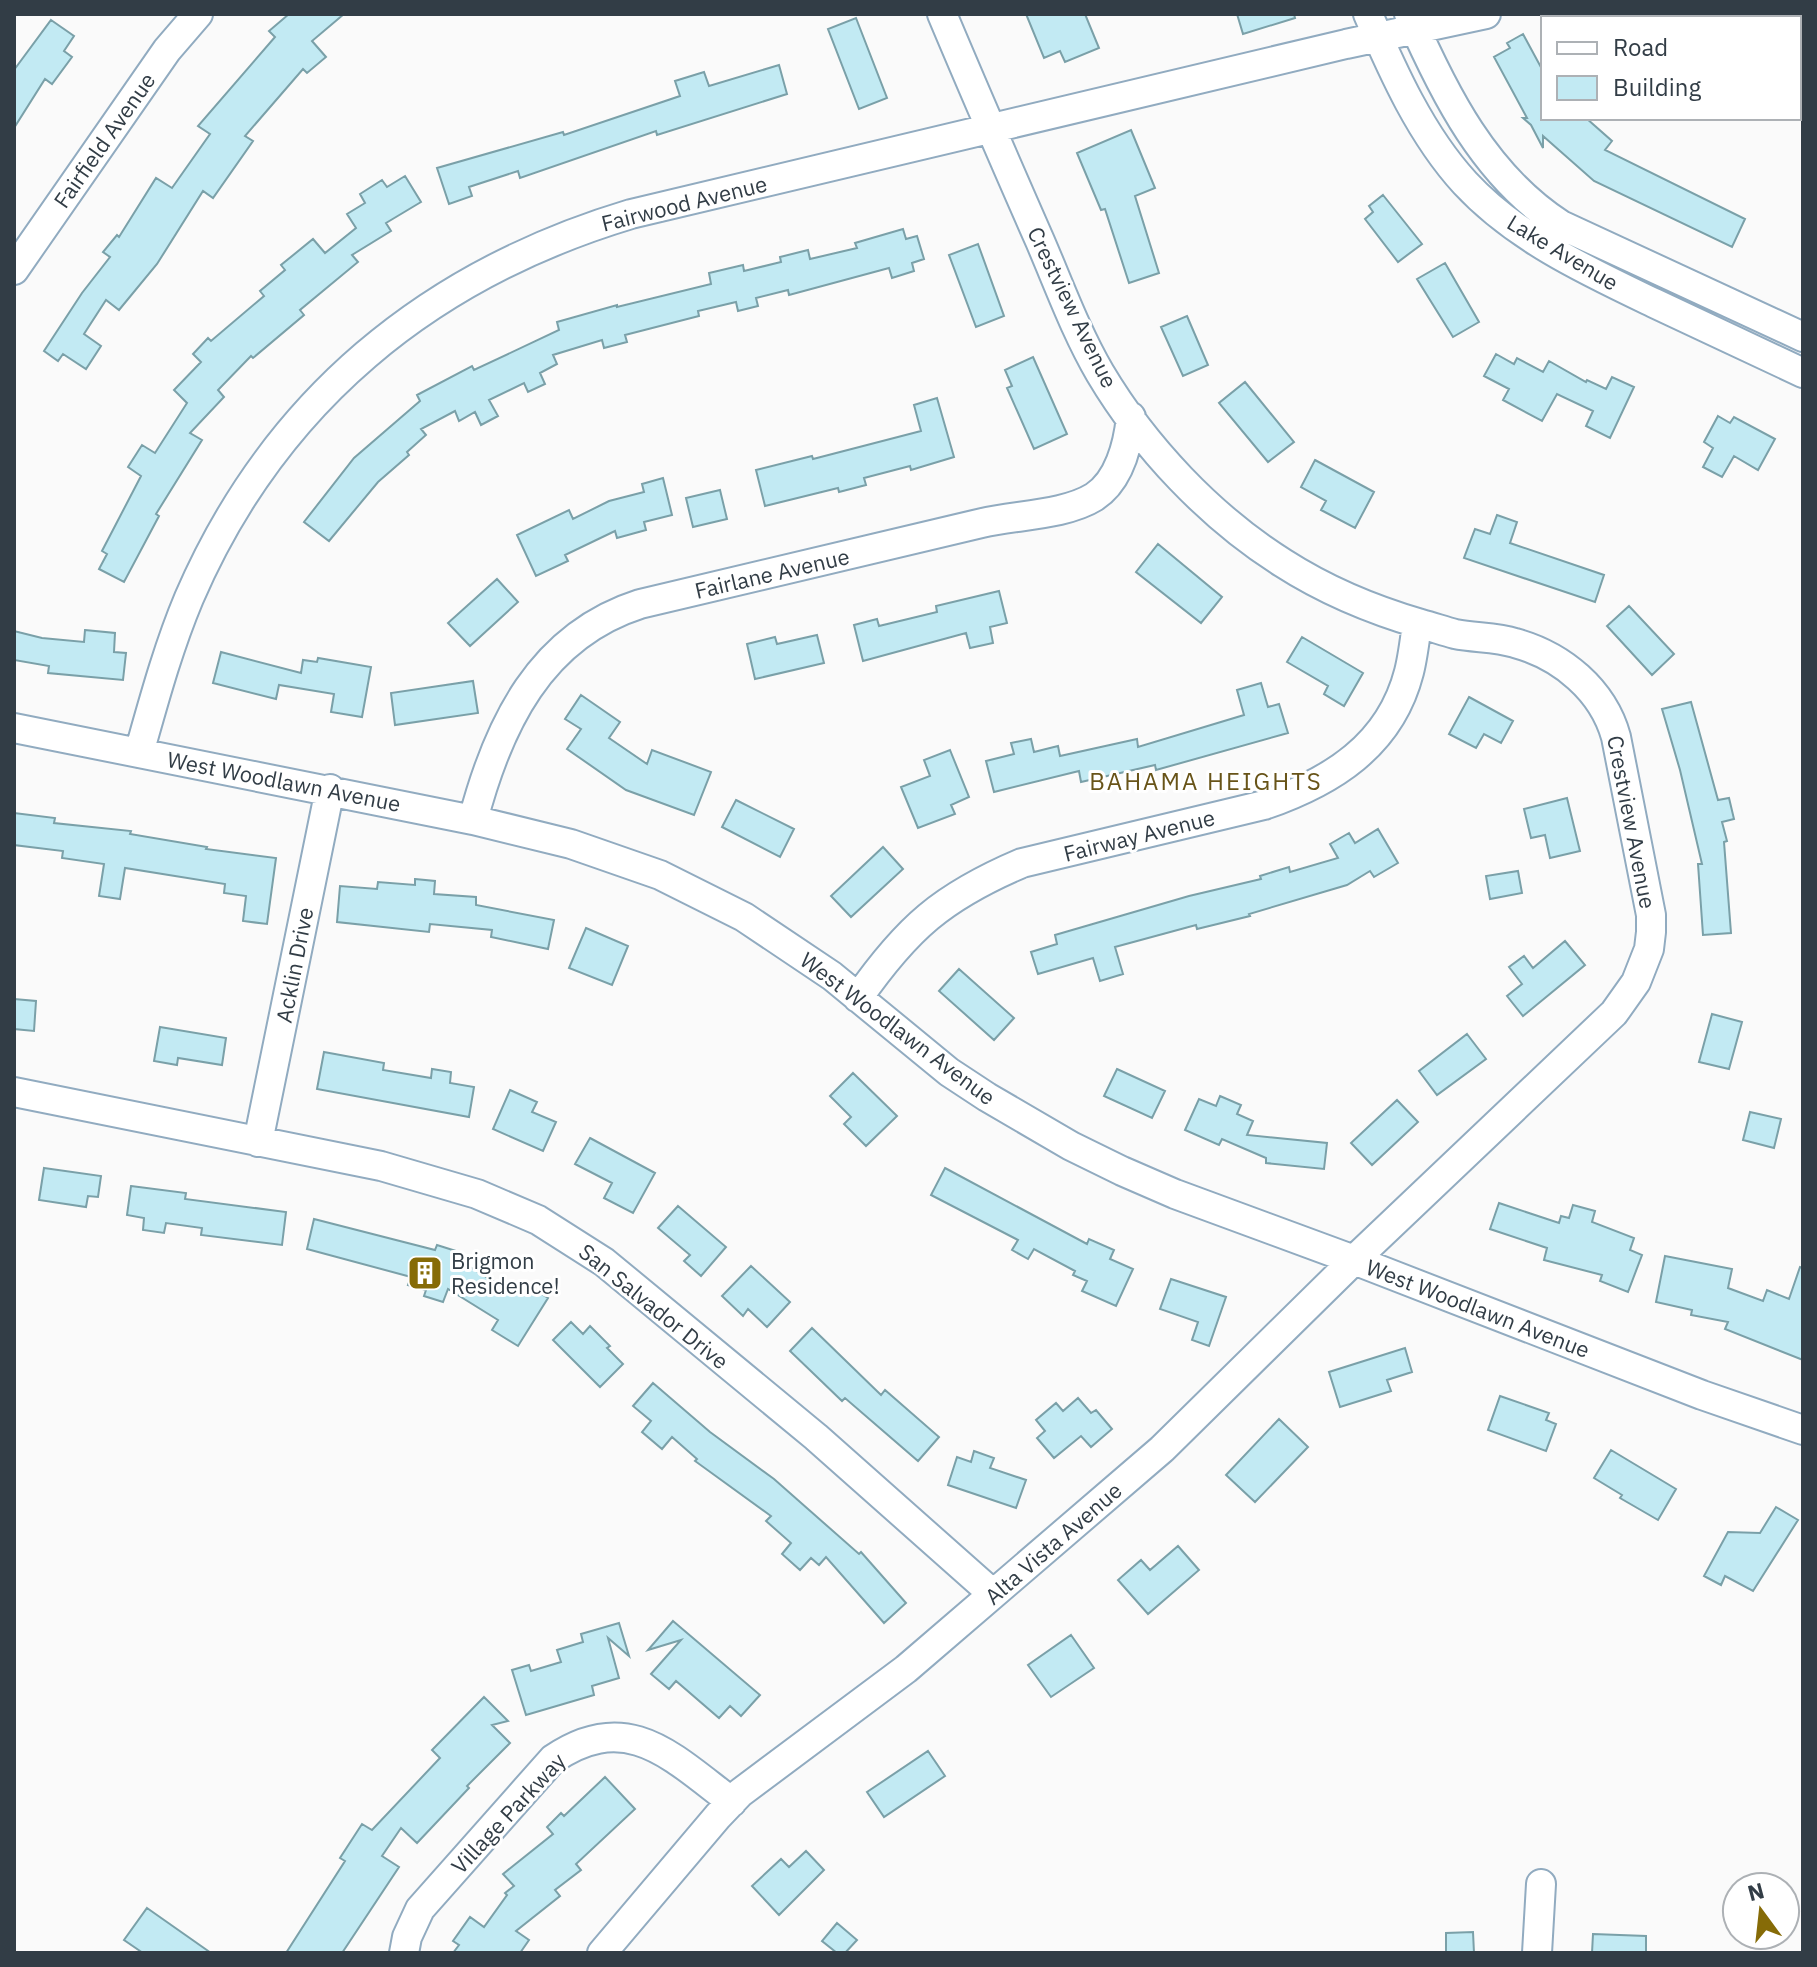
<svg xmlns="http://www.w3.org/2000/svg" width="1817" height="1967" viewBox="0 0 1817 1967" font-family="'IBM Plex Sans',sans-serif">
<rect width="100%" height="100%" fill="#fafafa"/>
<path fill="#c2eaf3" stroke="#7aa0a8" stroke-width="2" d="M289 14H344L312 41 326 57 307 73 303 69 245 136 253 141 213 198 203 191 157 264 119 310 106 300 84 334 101 346 86 369 63 354 58 361 44 351 82 293 110 257 103 252 117 235 119 237 156 178 172 188 210 134 198 126 275 37 269 31Z
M1026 14H1085L1099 48 1065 62 1060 51 1044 58Z
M1237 14H1294L1295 18 1243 34Z
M856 18 887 98 859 109 828 29Z
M51 20 74 36 64 51 72 57 52 84 45 79 14 128V70Z
M1523 34 1543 71V118H1586L1612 141 1605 150 1745 219 1732 247 1594 181 1543 136V148L1531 125 1523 118H1527L1494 57 1510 48 1507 43Z
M779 65 787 94 657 135 656 131 520 178 518 171 469 187 472 196 449 204 437 168 563 132 564 135 680 96 675 81 704 72 709 86Z
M1131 130 1155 188 1135 196 1159 273 1129 283 1105 209 1101 210 1077 153Z
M405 176 421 202 386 223 391 231 352 255 358 262 300 310 304 315 253 358 251 356 218 390 224 397 190 433 202 440 156 514 159 516 124 582 99 569 107 554 102 551 141 476 128 467 142 445 155 453 187 403 174 390 201 362 193 354 208 338 211 341 264 296 260 291 285 270 281 265 313 239 325 253 356 228 347 214 365 203 360 194 382 180 387 187Z
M1383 195 1422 244 1398 262 1365 219 1373 212 1369 206Z
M903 229 906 239 917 236 924 259 912 263 914 271 892 278 889 268 789 295 788 290 756 298 758 306 738 311 736 302 698 311 699 316 625 335 627 342 604 348 602 340 553 355 557 364 540 373 545 384 528 392 524 383 489 400 498 416 481 425 475 412 459 421 455 411 421 429 426 435 407 452 409 455 378 482 329 541 304 522 354 458 420 401 417 395 472 366 474 370 559 330 557 322 617 305V307L711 284 709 273 743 265 744 271 781 262 780 257 808 250 810 259 857 248 855 243Z
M978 244 1004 316 976 327 949 255Z
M1445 263 1479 322 1453 337 1417 279Z
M1187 316 1208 365 1183 376 1161 327Z
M1496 354 1514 364 1517 358 1543 372 1549 361 1586 382 1587 380 1606 389 1612 377 1634 387 1610 438 1586 426 1593 411 1557 394 1542 421 1503 400 1509 389 1484 376Z
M1033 357 1067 434 1034 449 1007 388 1012 386 1005 370Z
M1245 382 1294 442 1268 462 1219 403Z
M937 398 954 457 911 470 910 466 864 478 866 485 839 492 838 488 765 506 756 470 812 456 813 459 921 431 914 405Z
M1718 416 1730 423 1734 417 1775 439 1758 470 1734 456 1722 477 1703 467 1713 448 1704 442Z
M1315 460 1374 492 1355 528 1321 510 1326 501 1301 487Z
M663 478 672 515 644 522 646 530 617 538 615 531 565 555 568 561 536 576 517 535 569 510 573 519 609 501 644 492 642 484Z
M720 490 727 519 693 527 686 498Z
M1497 515 1517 522 1510 543 1604 575 1595 602 1464 558 1475 529 1490 534Z
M1158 544 1222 597 1201 623 1136 572Z
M497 579 518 602 470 646 448 623Z
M999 591 1007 623 990 627 993 643 970 648 966 633 863 661 854 625 877 619 879 626 937 612 936 606Z
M1629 606 1674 654 1652 675 1607 626Z
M85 630 115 633 114 652 126 653 123 680 48 673 49 666 14 660V631L42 638 84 642Z
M817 635 824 663 755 679 747 644 775 637 777 644Z
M1302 637 1363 673 1344 706 1324 694 1328 686 1287 662Z
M221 652 301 673 303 660 317 662 318 658 371 667 362 717 331 712 334 694 279 685 276 699 213 683Z
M473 681 478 713 395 725 391 693Z
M1261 683 1268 707 1279 704 1288 733 1156 770 1155 765 1081 782 1079 771 994 792 986 761 1014 754 1011 743 1031 739 1034 752 1058 746 1060 756 1137 739 1138 747 1244 715 1237 690Z
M581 695 620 722 609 738 647 764 652 750 711 772 694 815 626 790 567 749 581 729 565 719Z
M1469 697 1513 721 1501 743 1484 734 1476 748 1449 734Z
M1691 702 1718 800 1729 798 1734 819 1722 822 1727 841 1724 842 1731 933 1703 935 1698 864H1702L1680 770 1662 709Z
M950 750 969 797 951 805 955 814 918 828 901 787 930 776 924 760Z
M1567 798 1580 851 1550 858 1545 835 1531 838 1524 809Z
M736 800 794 829 780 857 722 827Z
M14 813 55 818 54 823 131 831 130 834 207 847 206 849 276 858 267 924 243 921 246 896 224 893 225 884 125 868 120 899 99 896 104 864 62 858 63 851 14 845Z
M1378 829 1398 863 1374 877 1370 871 1347 885 1249 914 1250 916 1197 929 1196 925 1115 947 1123 974 1100 981 1093 958 1038 974 1031 952 1057 944 1055 935 1189 896 1261 879 1260 876 1289 867 1290 872 1338 858 1330 844 1349 833 1355 843Z
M883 847 903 869 851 917 831 896Z
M1518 871 1522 893 1490 899 1486 876Z
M415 879 435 881 434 894 476 897V905L554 920 548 949 491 937 492 930 430 924 429 932 337 922 340 886 377 889 378 882 415 885Z
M586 928 628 946 612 985 569 968Z
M1565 941 1585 965 1523 1016 1507 996 1522 984 1509 967 1524 956 1533 968Z
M959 969 1014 1018 994 1040 939 991Z
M14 999 36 1001 34 1031 14 1029Z
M1712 1014 1742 1022 1729 1069 1699 1062Z
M160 1027 226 1038 222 1065 178 1058 177 1065 154 1061Z
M1467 1034 1486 1059 1437 1095 1419 1071Z
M324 1052 384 1063 383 1070 431 1078 432 1069 451 1072 450 1083 474 1087 469 1117 317 1089Z
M1117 1069 1165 1091 1152 1118 1104 1096Z
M853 1073 897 1116 866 1146 844 1124 851 1117 830 1096Z
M510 1090 537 1102 532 1112 556 1122 543 1151 493 1129Z
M1220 1096 1241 1105 1237 1114 1253 1121 1247 1135 1327 1143 1324 1169 1266 1163V1158L1222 1139 1219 1145 1185 1130 1199 1099 1216 1106Z
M1397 1100 1418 1122 1372 1165 1351 1143Z
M1750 1112 1781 1119 1774 1148 1743 1140Z
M590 1138 655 1173 633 1213 604 1198 612 1183 575 1164Z
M44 1168 101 1176 98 1197 88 1196 86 1207 39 1200Z
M945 1168 1087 1244 1089 1239 1114 1250 1110 1259 1133 1269 1116 1306 1082 1291 1087 1281 1073 1275 1075 1271 1034 1249 1028 1259 1012 1250 1018 1240 931 1195Z
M131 1186 186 1193 185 1199 286 1212 282 1245 201 1235 202 1228 166 1223 164 1233 143 1230 144 1218 127 1215Z
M1499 1203 1559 1223 1561 1216 1569 1218 1573 1205 1595 1211 1592 1222 1634 1238 1630 1250 1642 1255 1628 1292 1600 1281 1602 1275 1544 1260 1547 1248 1490 1229Z
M678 1206 726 1247 701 1276 684 1261 690 1255 658 1228Z
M314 1219 435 1250 437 1245 459 1252 457 1259 514 1294 522 1282 548 1298 518 1346 492 1330 498 1320 448 1289 443 1302 424 1296 426 1290 408 1285 411 1277 307 1249Z
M1665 1256 1732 1269 1728 1288 1763 1301 1767 1290 1789 1299 1800 1267 1803 1268V1360L1725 1329 1728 1322 1691 1315 1692 1310 1656 1302Z
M751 1266 790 1302 767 1327 748 1309 743 1316 722 1296Z
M1171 1279 1226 1297 1209 1346 1192 1340 1198 1322 1160 1309Z
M571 1322 583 1334 590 1326 610 1346 607 1348 623 1364 600 1387 553 1340Z
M812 1328 881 1395 885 1390 939 1437 918 1461 845 1398 842 1401 790 1351Z
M1405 1348 1412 1372 1387 1380 1391 1391 1340 1407 1329 1372Z
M653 1383 710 1432 774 1479 859 1554 861 1552 906 1603 884 1623 826 1557 819 1565 811 1558 800 1570 782 1554 791 1543 766 1521 771 1516 695 1461 697 1459 672 1437 662 1449 642 1432 651 1421 633 1406Z
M1500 1396 1549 1413 1546 1420 1556 1424 1546 1451 1488 1430Z
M1078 1398 1091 1413 1096 1410 1112 1429 1091 1447 1081 1436 1054 1458 1037 1438 1045 1431 1036 1420 1056 1403 1063 1411Z
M1279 1419 1308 1447 1255 1502 1226 1475Z
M1611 1450 1676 1489 1658 1520 1620 1498 1622 1495 1594 1478Z
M974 1451 994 1458 990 1468 1026 1480 1016 1508 948 1485 957 1457 971 1462Z
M1776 1507 1798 1520 1753 1591 1725 1576 1721 1585 1704 1576 1728 1532 1760 1533Z
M1178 1546 1199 1570 1148 1614 1118 1580 1141 1560 1150 1570Z
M673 1621 760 1695 741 1716 730 1706 719 1718 676 1681 669 1689 651 1674 681 1640 648 1650Z
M619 1623 629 1656 608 1638 619 1678 592 1686 594 1695 526 1715 512 1670 529 1665 531 1671 561 1662 557 1650 583 1642 581 1634Z
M1071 1635 1094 1668 1051 1697 1028 1665Z
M484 1697 508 1721 492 1725 510 1743 467 1786 469 1788 417 1843 401 1828 382 1856 399 1867 342 1953H286L345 1861 340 1858 362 1824 372 1830 440 1758 432 1750Z
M928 1751 945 1776 884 1817 867 1792Z
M605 1777 635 1809 576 1864 581 1870 555 1890 560 1896 516 1931 529 1940 520 1953H453L459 1945 453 1941 470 1917 484 1927 507 1895 505 1893 514 1886 503 1874 553 1834 547 1827 561 1813 564 1816Z
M806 1851 824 1870 779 1915 752 1886 781 1859 789 1867Z
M147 1908 211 1953H143L124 1940Z
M837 1923 857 1940 845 1953H837L822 1941Z
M1473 1932 1474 1953H1446V1933Z
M1593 1934 1646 1936V1953H1592Z"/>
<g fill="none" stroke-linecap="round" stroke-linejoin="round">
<defs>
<path id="minor" d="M1368 14C1393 72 1421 135 1465 183 1516 238 1587 271 1654 303 1704 326 1753 350 1803 373
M1409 14C1444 94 1485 176 1561 225L1803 337
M14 270 167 50 198 14
M14 728 473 820 571 844 660 875 744 917 832 976 949 1072 987 1097 1071 1146 1122 1171 1175 1194 1354 1260 1702 1395 1803 1430
M139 753C154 700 168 648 189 598 274 401 428 275 631 214L1346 44 1486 14
M473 820C498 725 540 636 640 604 754 577 868 550 982 523 1016 515 1065 515 1094 497 1119 481 1128 445 1131 417
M858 998C907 928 942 897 1022 863L1264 805C1331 782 1390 746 1409 672 1413 656 1415 639 1417 623
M14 1092 381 1166 477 1194 538 1220 604 1262 816 1437 993 1594
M258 1142 330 789
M404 1953 407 1937 420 1909 553 1759C628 1708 672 1757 732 1802
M602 1953 718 1816 740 1793 906 1669 1162 1449 1354 1260 1614 1013 1636 982 1649 949 1651 932V915L1616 737C1603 690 1562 656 1515 643 1496 637 1475 638 1455 634 1444 631 1432 627 1421 624 1373 610 1325 590 1283 563 1210 517 1144 447 1100 373 1076 332 1059 285 1040 241 1007 166 974 90 942 14
M1537 1953 1541 1884"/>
</defs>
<use href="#minor" stroke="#91abc0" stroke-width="32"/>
<use href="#minor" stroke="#fff" stroke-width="28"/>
</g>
<defs>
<symbol id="building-square" viewBox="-11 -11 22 22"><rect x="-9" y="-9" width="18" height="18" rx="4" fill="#866b07" stroke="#fff"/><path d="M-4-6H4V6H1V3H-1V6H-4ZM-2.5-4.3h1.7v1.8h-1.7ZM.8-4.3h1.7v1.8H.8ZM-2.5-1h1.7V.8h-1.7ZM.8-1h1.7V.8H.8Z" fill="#fff"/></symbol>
</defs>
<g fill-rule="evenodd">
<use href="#building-square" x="405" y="1253" width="40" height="40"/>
</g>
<g text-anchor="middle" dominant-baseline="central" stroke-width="6" stroke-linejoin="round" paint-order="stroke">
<g font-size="22" fill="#323d46" stroke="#fff">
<text transform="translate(104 140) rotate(-55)">Fairfield Avenue</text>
<text transform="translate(684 203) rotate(-14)">Fairwood Avenue</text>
<text transform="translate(1563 252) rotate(31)">Lake Avenue</text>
<text transform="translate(1073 307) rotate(64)">Crestview Avenue</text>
<text transform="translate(772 573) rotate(-13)">Fairlane Avenue</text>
<text transform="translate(284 781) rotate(11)">West Woodlawn Avenue</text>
<text transform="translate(1632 822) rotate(79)">Crestview Avenue</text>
<text transform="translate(1139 835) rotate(-14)">Fairway Avenue</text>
<text transform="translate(294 965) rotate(-79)">Acklin Drive</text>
<text transform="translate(898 1028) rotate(37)">West Woodlawn Avenue</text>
<text transform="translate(654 1306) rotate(39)">San Salvador Drive</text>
<text transform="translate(1478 1308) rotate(21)">West Woodlawn Avenue</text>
<text transform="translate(1053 1543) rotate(-41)">Alta Vista Avenue</text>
<text transform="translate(508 1813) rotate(-47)">Village Parkway</text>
</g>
<g font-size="22" fill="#323d46" stroke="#fff" text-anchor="start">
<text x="451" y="1260">Brigmon<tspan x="451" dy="25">Residence!</tspan></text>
</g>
<g font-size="24" letter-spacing="2" fill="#685419" stroke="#fff">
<text x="1206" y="781">BAHAMA HEIGHTS</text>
</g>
</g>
<rect width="1817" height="1967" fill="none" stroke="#323d46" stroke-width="32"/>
<rect x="1541" y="16" width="260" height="104" fill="#ffffff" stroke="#adb1b5" stroke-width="2"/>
<rect x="1557" y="42" width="40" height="12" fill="#ffffff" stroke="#adb1b5" stroke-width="2"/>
<text x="1613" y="56" font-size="24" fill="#323d46">Road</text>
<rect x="1557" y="76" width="40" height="24" fill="#c2eaf3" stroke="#adb1b5" stroke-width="2"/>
<text x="1613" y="96" font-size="24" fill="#323d46">Building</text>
<g transform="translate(1761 1911) rotate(345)"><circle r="38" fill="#ffffff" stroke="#adb1b5" stroke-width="2"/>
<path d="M0-6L14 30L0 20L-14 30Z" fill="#866b07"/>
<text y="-12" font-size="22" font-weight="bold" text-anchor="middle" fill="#323d46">N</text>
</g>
</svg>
